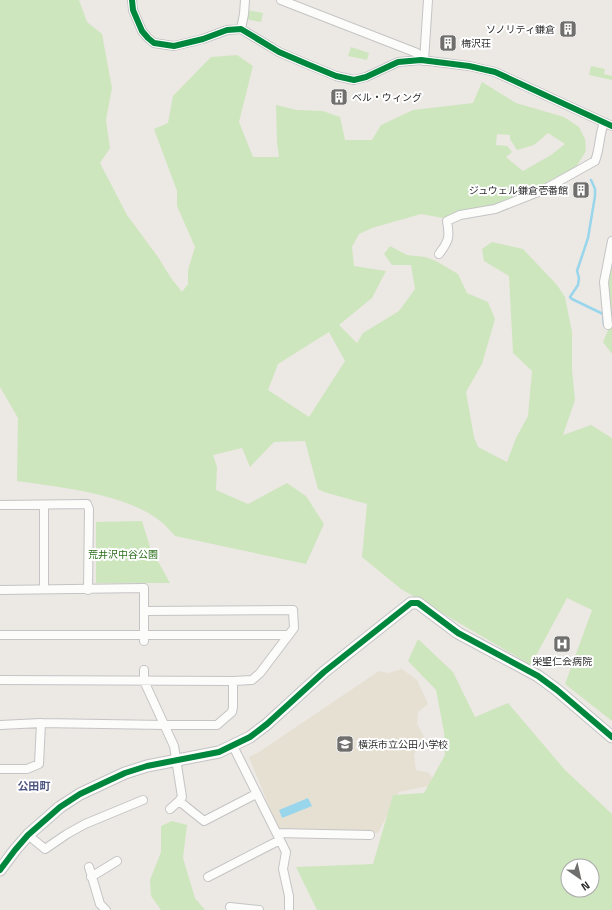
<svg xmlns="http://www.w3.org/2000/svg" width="612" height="910" viewBox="0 0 612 910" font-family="'Titillium Web','Noto Sans JP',sans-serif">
<rect width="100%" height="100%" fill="#ece8e4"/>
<path fill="#e6e0d3" d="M402 669 417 680 428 704 418 712 417 724 424 736 414 755 416 770 429 773 434 781 428 786 399 792 378 833 279 831 249 757 259 752 379 671 388 673Z"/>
<path fill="#cee6be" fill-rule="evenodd" d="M0 0H79L87 22 102 34 112 88 106 120 110 148 100 163 127 215 158 257 171 278 182 292 188 284V270L195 247 177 206V191L154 129 168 123 173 96 211 57 237 55 253 66 239 122 253 157H279L277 142 276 105 297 110 323 111 340 117 345 140H372L381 125 413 110 473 103 482 82 516 103 564 117 579 127 585 139 586 151 576 167 514 199 493 206 464 212 443 218 421 214 372 228 359 234 352 247 354 266 386 271 372 298 339 325 357 343 363 333 399 311 415 289 411 265H392L384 254 390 246 407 255 425 257 436 261 458 274 467 293 488 302 495 319 482 364 466 392 474 437 478 447 507 462 516 438 528 416 532 371 513 353 509 276 484 261 482 249 492 242 523 249 557 285 565 297 572 332V370L575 400 563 435 591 425 612 438V721L565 684 592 610 567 598 531 665 401 589 362 557 367 504 324 492 318 489 305 441 274 442 250 467 242 448 213 455 217 467 216 490 248 504 287 483 306 496 324 524 306 564 175 536C170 531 166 525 160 521 127 494 59 487 17 481L18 418 0 387ZM548 133 565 144 551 155 523 171 506 157 512 152 507 146 496 145 497 134 510 135V139L517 150 534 145ZM329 332 345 361 309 417 268 390 278 364Z
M247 10 263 13 261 22 245 19Z
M351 47 369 53 367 60 348 56Z
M591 66 605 69 604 74 612 76V80L589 75Z
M612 263V354L603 342 611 323 608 281Z
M142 521 150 547 170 583H96V522Z
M418 639 453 672 475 717 508 703 565 770 612 814V910H317L296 867 373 864 393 795 424 793 445 755 444 732 436 690 408 661ZM568 866H592V890H568Z
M172 821 187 825 183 858 195 898 205 910H161L151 896 150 880 161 852V826Z"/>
<path fill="#99d6ec" d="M308 798 312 806 282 818 279 810Z"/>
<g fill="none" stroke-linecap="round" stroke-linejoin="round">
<path stroke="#99d6ec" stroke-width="2.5" d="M591 180 595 189V196L588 238 577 271 579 278 578 285 570 297 572 299 603 314 604 325"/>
<defs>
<path id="street" d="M132 0 133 10 142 31 148 38 154 43 174 46 203 39 227 30 241 29 279 52 307 64 336 76 354 80 366 77 398 62 421 60 469 66 495 72 612 126
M281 0 417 53 421 60
M241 29 244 14 245 0
M424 61 428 0
M439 254C449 241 450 237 447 221L460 215 495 209 543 190 595 161C600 149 599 135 604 123
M608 325 604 282 612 241
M0 505 87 504 89 509 88 590
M44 589V505
M0 590 144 588V641
M0 635H288
M144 670V681L174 746 182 797 179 801 204 821 256 794
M0 680 233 681 252 680 260 673 294 628 293 610 145 611
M0 725 41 723 164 725H217L232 712 233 707V681
M233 746 286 852 283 869 289 896V910
M0 769H27L39 764 41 723
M170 809 179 801
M277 833 370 835
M28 835 45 849 67 834 85 824 143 800
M89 867 100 904 106 910
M91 877 117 861
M208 877 280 840
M230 907 259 910"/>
<path id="secondary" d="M0 870 15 850 28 835 60 807 80 794 125 773 147 766 219 752 250 737 267 724 324 672 411 603H418L458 633 538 676 557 690 612 737"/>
</defs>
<use href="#street" stroke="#c5c4c5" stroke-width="10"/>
<use href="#secondary" stroke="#c5c4c5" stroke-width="13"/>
<use href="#street" stroke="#fcfcfb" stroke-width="8"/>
<use href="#secondary" stroke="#fcfcfb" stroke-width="11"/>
<defs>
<path id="cycleway" d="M132 0 133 10 142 31 148 38 154 43 174 46 203 39 227 30 241 29 279 52 307 64 336 76 354 80 366 77 398 62 421 60 469 66 495 72 612 126
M0 870 15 850 28 835 60 807 80 794 125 773 147 766 219 752 250 737 267 724 324 672 411 603H418L458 633 538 676 557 690 612 737"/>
</defs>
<use href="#cycleway" stroke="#fff" stroke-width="8"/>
<use href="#cycleway" stroke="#00873e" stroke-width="6"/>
</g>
<defs>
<symbol id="building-square" viewBox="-11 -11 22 22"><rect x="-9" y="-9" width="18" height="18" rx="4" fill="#706f6e" stroke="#fff"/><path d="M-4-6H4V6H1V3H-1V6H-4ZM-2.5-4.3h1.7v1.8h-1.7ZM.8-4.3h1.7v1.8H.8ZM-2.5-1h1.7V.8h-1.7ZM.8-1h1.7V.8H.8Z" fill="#fff"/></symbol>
<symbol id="hospital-square" viewBox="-11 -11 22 22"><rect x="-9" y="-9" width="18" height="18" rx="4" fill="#706f6e" stroke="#fff"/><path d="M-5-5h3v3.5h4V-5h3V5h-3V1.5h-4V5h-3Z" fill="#fff"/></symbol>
<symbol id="school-square" viewBox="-11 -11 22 22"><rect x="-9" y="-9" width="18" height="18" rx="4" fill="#706f6e" stroke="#fff"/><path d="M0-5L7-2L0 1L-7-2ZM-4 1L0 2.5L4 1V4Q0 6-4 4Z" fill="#fff"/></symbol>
</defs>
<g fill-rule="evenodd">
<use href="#building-square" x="558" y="19" width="20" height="20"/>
<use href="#building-square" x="438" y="33" width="20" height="20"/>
<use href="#building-square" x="329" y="87" width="20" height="20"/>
<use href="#building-square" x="571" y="180" width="20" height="20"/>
<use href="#hospital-square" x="552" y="634" width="20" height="20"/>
<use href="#school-square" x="335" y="734" width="20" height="20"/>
</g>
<g text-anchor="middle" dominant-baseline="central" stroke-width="4" stroke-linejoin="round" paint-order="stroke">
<g font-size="10" fill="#2e2e2e" stroke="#fff" text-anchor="start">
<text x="555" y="29" text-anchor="end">ソノリティ鎌倉</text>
<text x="461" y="43">梅沢荘</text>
<text x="352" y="97">ベル・ウィング</text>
<text x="568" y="190" text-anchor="end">ジュウェル鎌倉壱番館</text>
<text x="562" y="661" text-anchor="middle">栄聖仁会病院</text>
<text x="358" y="744">横浜市立公田小学校</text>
</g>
<g font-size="10" fill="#2c6e1b" stroke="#fff">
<text x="123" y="554">荒井沢中谷公園</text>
</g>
<g font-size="11" font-weight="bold" fill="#4d5680" stroke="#fff">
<text x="34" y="786">公田町</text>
</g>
</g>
<g transform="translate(580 878) rotate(146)"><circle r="19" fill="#ffffff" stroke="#ababab"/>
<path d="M0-3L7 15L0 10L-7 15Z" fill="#706f6e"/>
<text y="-6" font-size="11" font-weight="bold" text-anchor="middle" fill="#2e2e2e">N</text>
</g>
</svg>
